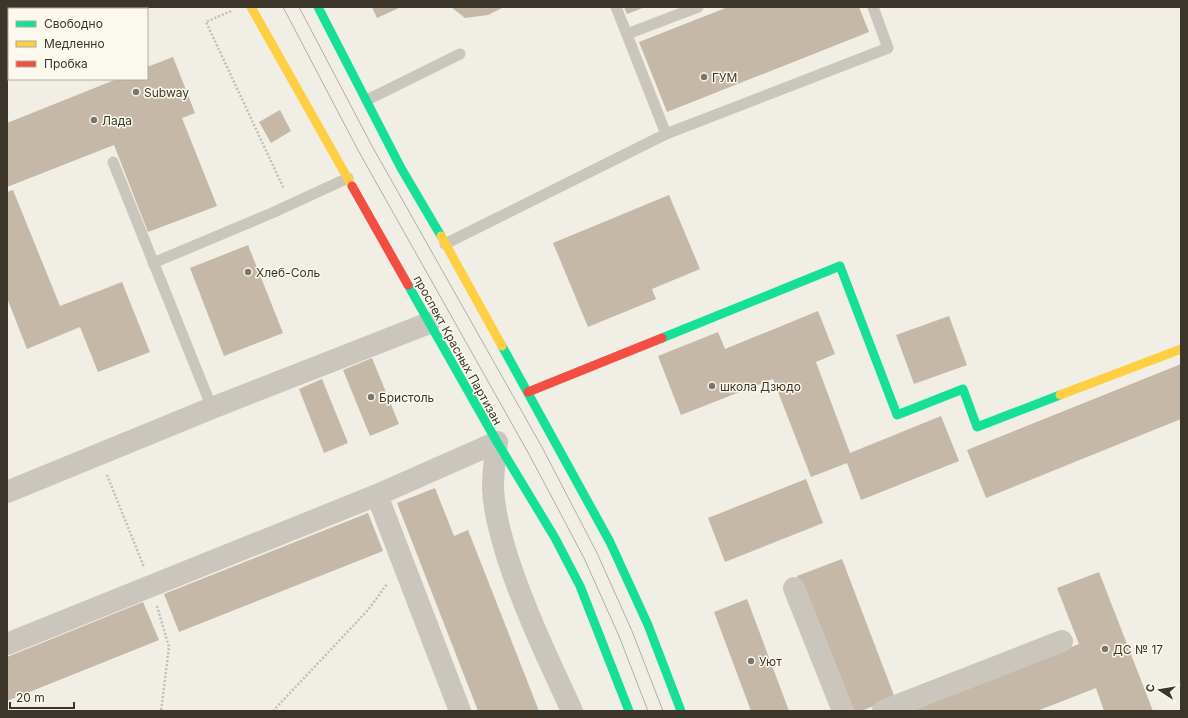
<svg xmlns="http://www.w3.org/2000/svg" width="1188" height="718" viewBox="0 0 1188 718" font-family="Inter,sans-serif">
<rect width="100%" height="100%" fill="#f0eee5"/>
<path fill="#c5b8a6" d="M372 7H401L377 18Z
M451 7H504L488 15 465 18Z
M624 7H645L627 14Z
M728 7H859L869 32 667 112 639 42Z
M173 57 195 113 182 118 217 206 148 232 114 145 7 187V123L117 79H147V67Z
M280 110 291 131 271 143 259 122Z
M13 190 60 306 122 282 150 352 98 372 80 327 27 349 7 298V192Z
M669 195 700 269 652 289 656 299 588 327 553 243Z
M248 245 283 333 224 356 190 268Z
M818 311 835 354 816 362 850 453 941 416 959 461 861 500 847 463 811 477 773 379 681 415 658 356 718 332 725 349Z
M949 316 967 365 914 384 896 335Z
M372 358 399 424 370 436 343 370Z
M1181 364V419L986 498 967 450Z
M322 379 348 443 324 453 299 389Z
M806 479 823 523 725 562 708 518Z
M435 488 454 536 468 530 539 711H478L397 503Z
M368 513 383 551 179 632 164 594Z
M842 559 895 698 861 711H849L797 576Z
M1099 572 1153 711H1104L1096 688 1037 711H907L1079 644 1057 588Z
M747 599 789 711H751L714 612Z
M143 602 159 640 7 701V657Z"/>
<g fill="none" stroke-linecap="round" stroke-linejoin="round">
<path stroke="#c2bfb6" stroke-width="2.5" stroke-dasharray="2 2" stroke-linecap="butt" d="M231 11 206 22 284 189
M107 475 144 567
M157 606 169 647 161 711
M273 711 368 610 387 584"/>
<path stroke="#cac6bd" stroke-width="11" d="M616 7 666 134
M627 34 698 7
M367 100 460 54
M113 162 212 408
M445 244 666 134 888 48 873 7
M153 263 272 213 348 178"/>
<path stroke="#cac6bd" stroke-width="22" d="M497 442C495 457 493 472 493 488 494 512 501 536 508 559 525 611 549 661 572 711
M7 492 212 408 429 323
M794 588 843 711
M7 644 377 495
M460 711 377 495 497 442
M883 711 1062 641"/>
<path stroke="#16e098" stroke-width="9" d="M318 7 401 168 441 236
M408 285 497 442 555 538 580 586 629 711
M662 338 840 266 897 415 963 389 977 427 1060 395
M502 346 610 542 648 625 681 711"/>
<path stroke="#ffcf43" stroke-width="9" d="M251 7 352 186
M441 236 502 346
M1060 395 1181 349"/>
<path stroke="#f24e42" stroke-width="9" d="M352 186 408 285
M528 392 662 338"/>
<path stroke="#b1aea7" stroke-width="1" d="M283 7 359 152 530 456 584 558 619 636 648 711
M299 7 372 146 543 449 597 553 632 631 663 711"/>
</g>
<g fill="#7a766b" stroke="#fbf9ed" stroke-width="1.5">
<circle cx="704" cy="77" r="4"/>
<circle cx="136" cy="92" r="4"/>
<circle cx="94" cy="120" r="4"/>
<circle cx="248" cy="272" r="4"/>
<circle cx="712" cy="386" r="4"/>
<circle cx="371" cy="397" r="4"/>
<circle cx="1105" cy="649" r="4"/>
<circle cx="751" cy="661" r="4"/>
</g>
<g text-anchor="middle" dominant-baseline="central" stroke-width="3" stroke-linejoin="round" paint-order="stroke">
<g font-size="12" fill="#3b352a" stroke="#fbf9ed" text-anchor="start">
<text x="712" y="77">ГУМ</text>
<text x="144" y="92">Subway</text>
<text x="102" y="120">Лада</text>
<text x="256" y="272">Хлеб-Соль</text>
<text x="720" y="386">школа Дзюдо</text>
<text x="379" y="397">Бристоль</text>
<text x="1113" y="649">ДС № 17</text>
<text x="759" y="661">Уют</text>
</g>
<g font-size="12" fill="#3b352a" stroke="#fbf9ed">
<text transform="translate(458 350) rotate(61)">проспект Красных Партизан</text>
</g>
</g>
<rect width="1188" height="718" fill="none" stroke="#3b352a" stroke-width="16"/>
<rect x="8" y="8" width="140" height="72" fill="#fbf9ed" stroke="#aeab9f"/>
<rect x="16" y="21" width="20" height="6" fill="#16e098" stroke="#aeab9f"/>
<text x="44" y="28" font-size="12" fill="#3b352a">Свободно</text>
<rect x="16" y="41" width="20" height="6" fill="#ffcf43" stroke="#aeab9f"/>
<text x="44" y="48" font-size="12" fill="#3b352a">Медленно</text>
<rect x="16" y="61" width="20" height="6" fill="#f24e42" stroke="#aeab9f"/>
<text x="44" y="68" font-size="12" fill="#3b352a">Пробка</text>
<g transform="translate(1160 690) rotate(282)" stroke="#fbf9ed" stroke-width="3" paint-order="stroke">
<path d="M0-3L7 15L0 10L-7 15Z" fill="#3b352a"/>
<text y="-6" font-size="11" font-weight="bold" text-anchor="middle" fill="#3b352a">С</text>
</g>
<path d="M10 702v6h64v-6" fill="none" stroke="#3b352a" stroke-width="2"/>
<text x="16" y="702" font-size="12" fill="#3b352a" stroke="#fbf9ed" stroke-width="3" paint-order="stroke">20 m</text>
</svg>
